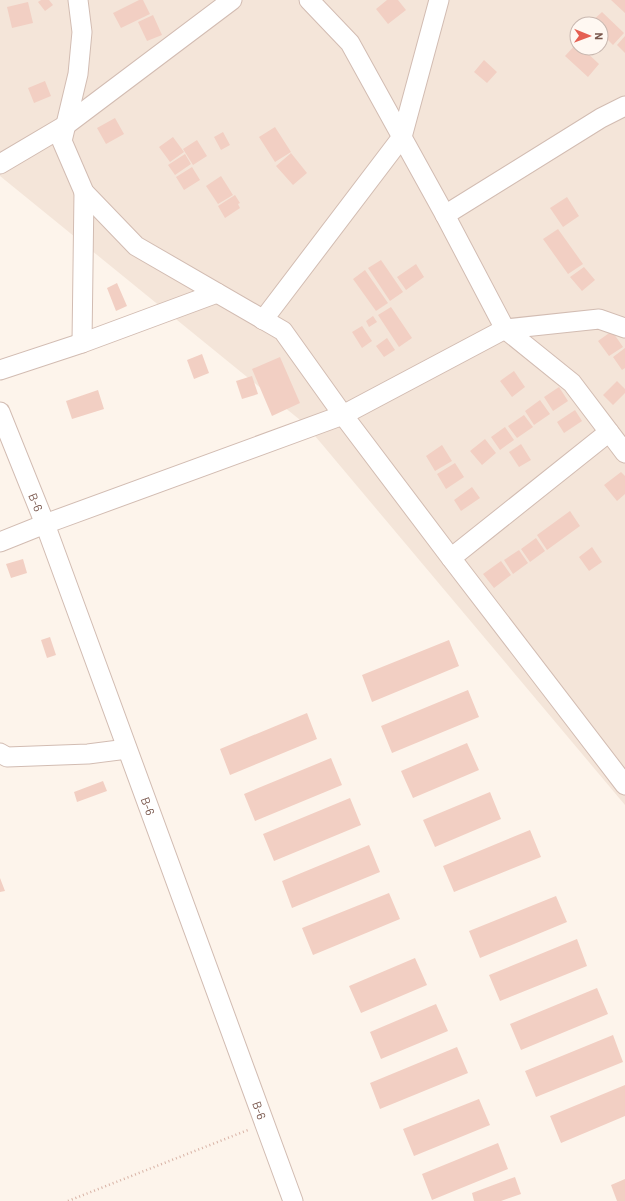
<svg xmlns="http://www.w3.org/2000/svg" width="625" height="1201" viewBox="0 0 625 1201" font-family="Barlow,sans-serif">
<rect width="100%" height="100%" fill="#fdf4eb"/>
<path fill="#f4e5d9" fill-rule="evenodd" d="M0 0H625V805L305 424 0 176ZM577 24H601V48H577Z"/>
<path fill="#f2cfc3" d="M41 0H49L53 5 45 11 38 2Z
M139 0H143L150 14 121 28 113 13Z
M387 0H398L406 10 388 24 376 9Z
M611 0H625V13Z
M28 2 33 23 12 28 7 7Z
M602 12 624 33 613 45 601 33V24L590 23Z
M153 15 162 35 147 41 138 22Z
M625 36V53L617 45Z
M577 43V48H582L599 64 588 77 565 56Z
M484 60 497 72 487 83 474 72Z
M45 81 51 96 34 103 28 88Z
M115 118 124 134 106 144 97 128Z
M275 127 291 152 275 162 259 137Z
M223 132 230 145 221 150 214 137Z
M173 137 184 152 170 162 159 147Z
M197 140 207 156 193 165 183 149Z
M291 153 307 173 293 185 276 166Z
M185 154 191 164 175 175 168 165Z
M192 167 200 180 184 190 176 177Z
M221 176 233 195 218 204 206 186Z
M235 195 240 203 238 204 240 208 225 218 218 206Z
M567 197 579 216 563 227 550 208Z
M558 229 583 264 568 274 543 239Z
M381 260 403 292 390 301 368 268Z
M416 264 424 277 406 290 397 277Z
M584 267 595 280 582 291 570 277Z
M365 270 388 303 376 311 353 279Z
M117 283 127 306 116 311 107 288Z
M391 307 412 338 399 347 378 315Z
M373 316 377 322 369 327 366 321Z
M362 326 372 341 362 348 352 332Z
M612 331 623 347 609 356 598 341Z
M387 338 395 350 384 357 376 346Z
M625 348V368L622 370 613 357Z
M202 354 209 373 194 379 187 360Z
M280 357 300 403 272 416 252 369Z
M514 371 525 387 512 397 500 381Z
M252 376 258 394 242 399 236 381Z
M617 381 625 389V393L613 405 603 395Z
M559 387 568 401 553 411 544 397Z
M98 390 104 409 72 419 66 401Z
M540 400 550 414 534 425 525 411Z
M575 410 582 421 564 433 557 422Z
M524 415 533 427 517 438 508 426Z
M505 427 514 440 500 450 491 437Z
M485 439 496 453 482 465 470 451Z
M521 444 531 460 519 467 509 452Z
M442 445 452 461 435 471 426 456Z
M455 463 464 477 446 489 437 474Z
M621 472 625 476V494L617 501 604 485Z
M472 487 480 498 461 511 454 500Z
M570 511 580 526 547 550 537 535Z
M536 538 545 551 530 562 521 549Z
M592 547 602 562 589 571 579 557Z
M519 550 528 563 513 574 504 560Z
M23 559 27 573 11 578 6 564Z
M501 561 511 575 494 588 483 574Z
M50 637 56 655 47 658 41 640Z
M449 640 459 666 372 702 362 675Z
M468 690 479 717 392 753 381 726Z
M307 713 317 739 230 775 220 749Z
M467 743 479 770 413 798 401 771Z
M331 758 342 785 255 821 244 794Z
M103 781 107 791 77 802 74 792Z
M490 792 501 819 435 847 423 820Z
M350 798 361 825 274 861 263 834Z
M530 830 541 857 454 892 443 866Z
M369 845 380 872 292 908 282 881Z
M0 878 5 891 0 892Z
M389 893 400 919 313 955 302 928Z
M556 896 567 922 480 958 469 931Z
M577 939 587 966 500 1001 489 975Z
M415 958 427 985 361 1013 349 986Z
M597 988 608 1014 521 1050 510 1024Z
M436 1004 448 1031 381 1059 370 1032Z
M613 1035 623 1062 536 1097 525 1071Z
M457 1047 468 1073 380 1109 370 1083Z
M625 1085V1116L561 1143 550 1116Z
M479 1099 490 1125 414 1156 403 1129Z
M498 1143 508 1169 432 1200 422 1174Z
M515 1177 521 1194 501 1201H474L472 1193Z
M625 1179V1201H617L611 1185Z"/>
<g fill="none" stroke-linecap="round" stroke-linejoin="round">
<defs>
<g id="street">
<path d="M78 0 82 32 78 74 62 141 84 192 136 246 283 331 343 415 451 558 625 785"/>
<path d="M309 0 350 43 445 215 505 329 572 383 625 453"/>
<path d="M0 164 66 125 232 0"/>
<path d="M445 215 601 118 625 106"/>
<path d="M263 320 402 137 439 0"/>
<path d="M82 343 84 192"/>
<path d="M0 370 82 343 217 293"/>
<path id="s1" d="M0 412 45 524 293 1201"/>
<path d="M0 542 45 524 343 415 505 329 599 319 625 328"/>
<path d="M451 558 609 432"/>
<path d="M0 753 7 757 88 754 127 749"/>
</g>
</defs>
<use href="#street" stroke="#d2bcb2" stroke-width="21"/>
<path stroke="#d8b2a5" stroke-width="2.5" stroke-dasharray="1 3" stroke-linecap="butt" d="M68 1201 248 1130"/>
<use href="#street" stroke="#fff" stroke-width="19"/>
</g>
<g text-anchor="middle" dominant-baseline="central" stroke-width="3" stroke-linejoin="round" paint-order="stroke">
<g font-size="12" fill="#79574d" stroke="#fff8f2">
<text stroke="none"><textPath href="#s1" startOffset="97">B-6</textPath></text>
<text stroke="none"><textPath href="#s1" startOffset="421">B-6</textPath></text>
<text stroke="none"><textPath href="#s1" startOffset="745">B-6</textPath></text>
</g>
</g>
<g transform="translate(589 36) rotate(91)"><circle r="19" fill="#fff8f2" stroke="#c9b8b0"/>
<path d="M0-3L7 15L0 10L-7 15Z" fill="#e55f52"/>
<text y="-6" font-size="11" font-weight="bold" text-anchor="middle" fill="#79574d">N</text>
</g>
</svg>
